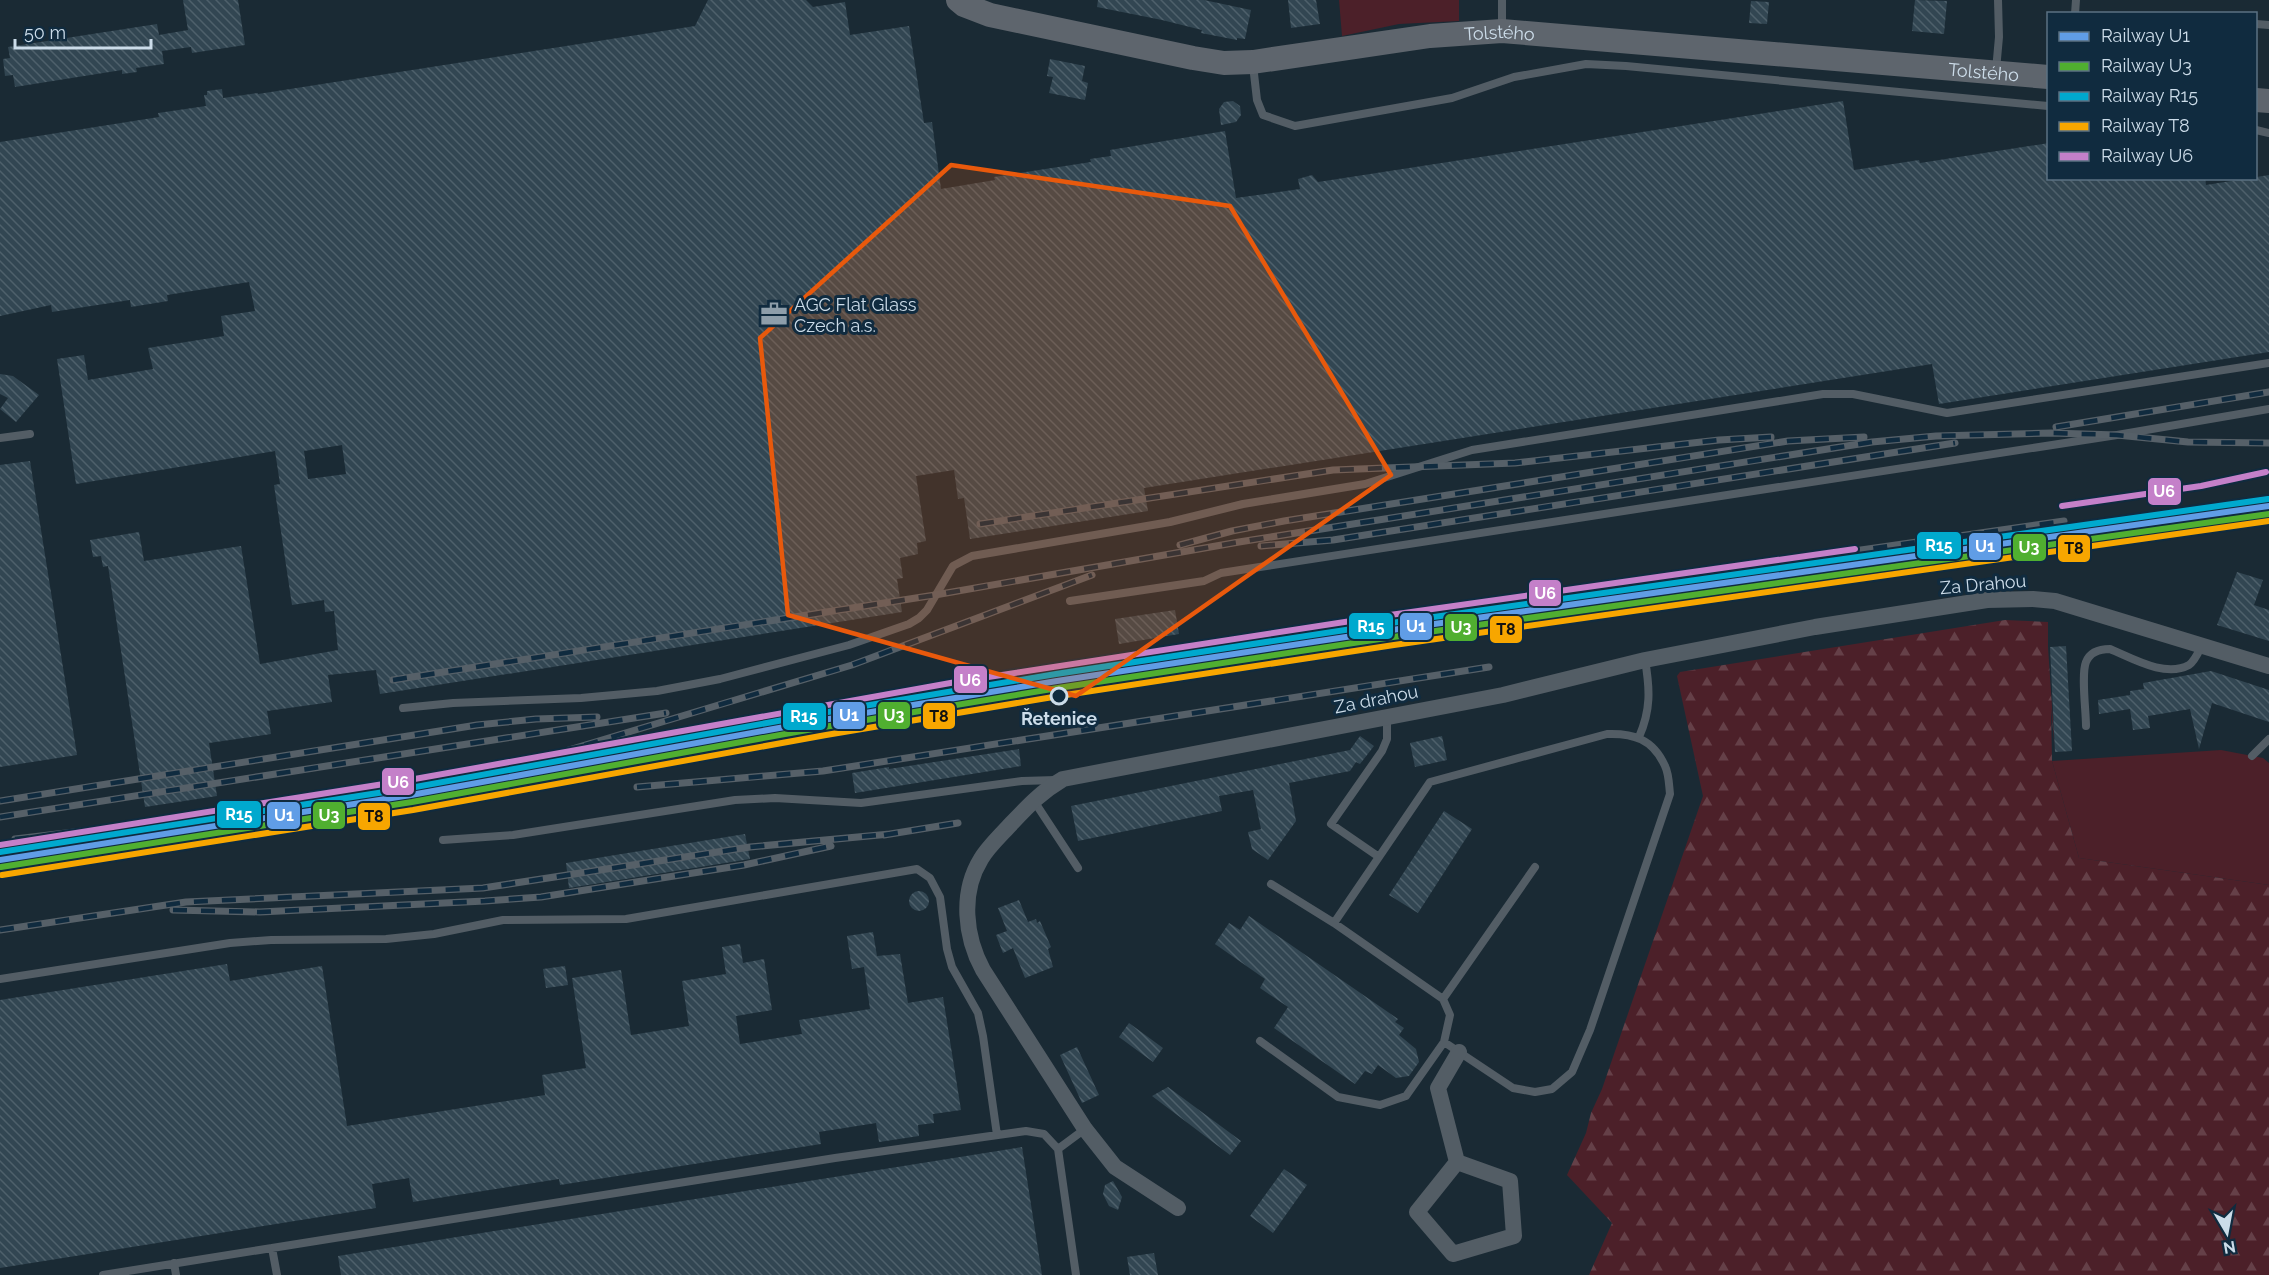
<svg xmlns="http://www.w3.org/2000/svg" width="2269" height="1275" viewBox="0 0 2269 1275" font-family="Raleway,sans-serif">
<defs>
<pattern id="forest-firs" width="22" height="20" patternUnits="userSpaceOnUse" patternTransform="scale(1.5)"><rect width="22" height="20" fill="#4c2029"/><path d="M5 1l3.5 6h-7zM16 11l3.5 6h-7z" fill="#654048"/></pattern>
<pattern id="building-back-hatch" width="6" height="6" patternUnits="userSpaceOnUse" patternTransform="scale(1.5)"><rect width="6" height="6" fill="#324652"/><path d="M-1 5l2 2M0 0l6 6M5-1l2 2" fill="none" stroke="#4e606b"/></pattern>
</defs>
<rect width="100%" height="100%" fill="#1a2a34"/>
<path fill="#4c2029" d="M1339 0H1459V21L1399 24 1342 36Z
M2221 750 2263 758 2269 763V885L2079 858 2052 761Z"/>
<path fill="url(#forest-firs)" d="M2005 620 2048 622V647L2055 752 2051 707 2052 761 2079 858 2269 885V1275H1589L1612 1223 1567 1175 1586 1133 1591 1113 1602 1089 1703 796 1677 676 1680 672Z"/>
<path fill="url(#building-back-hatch)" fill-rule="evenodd" d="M183 0H238L245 45 192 53 191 47 162 51 164 64 136 68 137 72 122 74V70L15 87 13 75 5 76 3 59 10 58 8 47 157 24 159 35 188 30Z
M708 0H806L813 7 845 2 850 35 909 26 924 123 932 122 941 189 995 180 994 177 1091 162 1090 159 1111 156 1110 150 1225 131 1236 198 1300 189 1298 179 1312 175 1318 182 1843 101 1854 170 1919 160 1920 163 2049 143V178H2205L2206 185 2269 175V352L1939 404 1932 364 1144 488 1148 511 970 539 964 498 958 499 954 470 916 476 926 541 917 543 918 554 900 558 903 578 897 579 902 612 380 694 376 670 328 675 332 702 267 711 271 734 209 743 217 796 145 807 108 566 103 567 101 556 93 557 90 540 139 532 144 561 241 546 260 664 338 650 334 611 325 612 324 600 292 605 274 485 280 484 275 451 76 484 57 359 84 355 88 380 153 369 148 348 224 336 221 316 255 311 249 282 167 295 168 301 131 307 130 300 52 312 51 305 0 316V142L159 117 158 113 206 106 204 95H207V91L222 89 223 98 258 93V94L695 26ZM342 445 346 474 308 479 304 451Z
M1098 0H1204L1251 10 1245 39 1237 38V40L1201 33 1202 30 1162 20 1097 7Z
M1288 0H1316L1320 24 1291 28Z
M1915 0 1947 1 1944 34 1912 31Z
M1751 1 1769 2 1767 24 1749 23Z
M1050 59 1085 66 1082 81 1088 83 1085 100 1049 93 1053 77 1047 76Z
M1233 101 1240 106 1241 115 1236 122 1221 125 1219 109 1224 102Z
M0 374 13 376 39 395 16 422 0 409 8 398 0 394Z
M30 461 77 755 0 767V465Z
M2237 572 2263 580 2254 605 2269 610V641L2217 625Z
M1175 610 1179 634 1119 644 1115 619Z
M2066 646 2072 751 2055 752 2050 647Z
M2211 671 2269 690V722L2212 703 2199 749 2190 709 2148 716 2150 728 2133 730 2130 709 2099 714 2098 700 2130 695V691L2144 689 2143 683Z
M1360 736 1374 746 1360 764 1356 762 1350 771 1289 783 1296 821 1268 860 1252 849 1248 832 1261 829 1253 790 1219 796 1222 811 1078 841 1071 806 1350 750Z
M1442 736 1447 760 1415 767 1410 743Z
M1019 749 1021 766 855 793 852 773 889 767V769Z
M1444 811 1472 829 1418 913 1389 895Z
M745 834 750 859 569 888 566 863Z
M909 901a10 10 0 1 1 20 0a10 10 0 1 1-20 0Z
M1019 900 1028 922 1036 919 1037 923 1040 921 1051 947 1048 949 1053 967 1025 978 1013 948 1003 953 996 935 1007 931 998 908Z
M1249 916 1398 1019 1395 1022 1404 1028 1399 1035 1416 1049 1419 1062 1409 1076 1396 1078 1378 1065 1372 1074 1365 1071 1355 1084 1274 1028 1288 1007 1260 988 1265 979 1215 944 1229 923 1240 930Z
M873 932 877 956 900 954 908 1003 943 997 961 1110 933 1114 934 1123 918 1125 919 1136 879 1142 876 1123 819 1132 821 1144 560 1185 559 1179 413 1202 409 1178 372 1184 376 1208 0 1268V1000L227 964 230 981 322 966 347 1126 545 1095 542 1075 586 1068 572 978 621 970 631 1035 689 1026 682 981 726 974 722 947 740 944 743 963 764 959 772 1010 736 1016 740 1044 802 1034 799 1020 870 1009 864 967 852 969 847 936Z
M565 966 568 985 546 988 543 969Z
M1129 1023 1163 1048 1153 1062 1119 1037Z
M1077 1047 1099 1095 1082 1103 1060 1055Z
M1168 1087 1241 1141 1230 1155 1152 1096Z
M1022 1147 1042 1275H341L338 1256Z
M1284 1169 1307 1185 1273 1233 1250 1216Z
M1113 1181 1122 1197 1118 1210 1109 1206 1103 1194 1105 1185Z
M1154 1253 1158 1275H1130L1127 1257Z"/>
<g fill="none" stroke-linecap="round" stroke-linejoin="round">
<path stroke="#535d65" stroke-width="8" d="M2075 14 2076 0
M2256 24 2269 25
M1502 30V0
M1253 65 1257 100 1263 115 1295 126 1452 98 1514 77 1586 64 1626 66 2048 106
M1996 70 1999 37 1998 0
M2256 130 2269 133
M0 438 30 434
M1070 601 1204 581 1221 573 2117 435 2269 409
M403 708 453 703 581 698 657 691 720 679 849 645 909 624 919 618 927 610 953 566 972 556 1170 522 1243 504 1365 484 1472 450 1823 394H1853L1947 413 2269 363
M2086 726C2086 711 2081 674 2086 662 2090 652 2100 649 2110 649 2132 658 2165 678 2189 665 2195 661 2199 651 2202 645
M1639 737C1651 710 1650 689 1645 660
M2252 756 2269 739
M1034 801 1078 868
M443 840 513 835 735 800 775 798 861 803 1022 781 1056 780
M1379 857 1331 824 1382 751 1387 739V717
M1334 923 1430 782 1607 734C1633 733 1653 739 1665 766 1669 774 1669 785 1670 794L1590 1030 1572 1072 1552 1089 1535 1092 1513 1088 1444 1042
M0 979 230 943 271 940 386 939 434 934 503 920 626 919 917 869 930 878 940 897 947 949 952 967 978 1013 983 1036 997 1135
M1443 999 1535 867
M1260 1041 1338 1097 1380 1105 1406 1096 1444 1042 1450 1015 1443 999 1334 923 1271 884
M1058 1149 1085 1129
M272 1248 277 1275
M174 1263 176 1275
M103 1275 835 1158 1026 1131 1044 1134 1058 1149 1076 1275"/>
<path stroke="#535d65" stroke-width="16" d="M1457 1162 1510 1181 1514 1236 1453 1254 1417 1212 1457 1162 1438 1088 1459 1052
M1178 1208 1115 1167 1085 1129 983 970C965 937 960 893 981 859 988 847 1001 835 1011 824 1028 806 1041 792 1063 779L1503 695 1645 660 1815 627 1987 600 2033 599 2055 601 2269 666"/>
<g stroke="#5e656d" stroke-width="24">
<path id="s1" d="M958 0 964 5 990 15 1193 58 1224 63 1253 62 1430 36 1502 31 2048 77"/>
<path d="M2256 100 2269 101"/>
</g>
<defs>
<path id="rail" d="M2056 427 2269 392
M980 524 1333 470 1515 463 1719 440 1771 437
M1180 545 1232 531 1284 521 1788 441 1864 437
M1261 546 1333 540 1955 443
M393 680 935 595 1239 542 1872 442 1936 436 2051 433 2117 435 2188 442 2269 443
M604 761 660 748 789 713 880 696 1370 620 2064 521
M637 787 823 771 1489 667
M0 801 477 725 536 719 597 717
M0 817 666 713
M257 819 303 810 397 785 507 765 562 752 852 665 1092 575
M884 835 958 823
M15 839 117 827 344 792
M173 910 260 912 485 901 541 897 744 865 831 846
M0 930 186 902 483 888 750 847 890 834"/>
</defs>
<use href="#rail" stroke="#566068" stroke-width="7"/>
<use href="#rail" stroke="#102b3f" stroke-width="4.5" stroke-dasharray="14" stroke-linecap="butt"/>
<defs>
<path id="rail-1" d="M0 860 411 795 823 720 1057 681 1392 630 2269 506"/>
<path id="rail-2" d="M1 867 412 802 824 727 1058 688 1393 637 2269 514"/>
<path id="rail-3" d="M0 852 410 788 822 713 1056 674 1391 623 2268 499"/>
<path id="rail-4" d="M2 875 413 810 826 735 1059 696 1394 645 2269 521"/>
<path id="rail-5" d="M2062 506 2201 486 2266 472
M0 845 409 780 956 682 1390 615 1855 549"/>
</defs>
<use href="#rail-1" stroke="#102b3f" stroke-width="10"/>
<use href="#rail-2" stroke="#102b3f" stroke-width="10"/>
<use href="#rail-3" stroke="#102b3f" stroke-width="10"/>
<use href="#rail-4" stroke="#102b3f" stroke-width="10"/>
<use href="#rail-5" stroke="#102b3f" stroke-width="10"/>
<use href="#rail-1" stroke="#609de6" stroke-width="6"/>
<use href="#rail-2" stroke="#50af30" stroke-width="6"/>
<use href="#rail-3" stroke="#00a9ce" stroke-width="6"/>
<use href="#rail-4" stroke="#f7a600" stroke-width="6"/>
<use href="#rail-5" stroke="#c480c9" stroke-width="6"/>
</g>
<path fill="#e8590c" fill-opacity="0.2" stroke="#e8590c" stroke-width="4.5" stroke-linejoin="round" d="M951 165 1230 206 1391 475 1076 696 788 615 760 338Z"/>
<defs>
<symbol id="office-bare" viewBox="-9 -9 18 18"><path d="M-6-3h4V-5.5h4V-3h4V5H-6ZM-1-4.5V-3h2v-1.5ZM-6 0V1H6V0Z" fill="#8e9eaa" stroke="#102b3f" stroke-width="2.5" paint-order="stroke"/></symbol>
</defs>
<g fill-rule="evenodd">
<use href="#office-bare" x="755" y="295" width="38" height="38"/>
</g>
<circle fill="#102b3f" stroke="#ccdce9" stroke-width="3" cx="1059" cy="696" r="8"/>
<g text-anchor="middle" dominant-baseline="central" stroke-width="6" stroke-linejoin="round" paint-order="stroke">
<g font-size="18" fill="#ccdce9" stroke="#102b3f">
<text stroke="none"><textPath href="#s1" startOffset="552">Tolstého</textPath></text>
<text stroke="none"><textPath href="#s1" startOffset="1038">Tolstého</textPath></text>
<text transform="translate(1983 584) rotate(-5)">Za Drahou</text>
<text transform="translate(1376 699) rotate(-11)">Za drahou</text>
</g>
<g font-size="18" fill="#ccdce9" stroke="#102b3f" text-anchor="start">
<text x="794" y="304">AGC Flat Glass<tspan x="794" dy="21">Czech a.s.</tspan></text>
</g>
<g font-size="18" font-weight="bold" fill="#ccdce9" stroke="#102b3f">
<text x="1059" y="718">Řetenice</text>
</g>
</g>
<g stroke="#102b3f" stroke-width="2">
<rect x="2147" y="477" width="35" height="29" rx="6" fill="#c480c9"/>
<rect x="1916" y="531" width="46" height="29" rx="6" fill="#00a9ce"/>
<rect x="1968" y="532" width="34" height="29" rx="6" fill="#609de6"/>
<rect x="2012" y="533" width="35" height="29" rx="6" fill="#50af30"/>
<rect x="2057" y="534" width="34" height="29" rx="6" fill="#f7a600"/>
<rect x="1528" y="579" width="34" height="28" rx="6" fill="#c480c9"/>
<rect x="1348" y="612" width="46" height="28" rx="6" fill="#00a9ce"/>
<rect x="1399" y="612" width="34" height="29" rx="6" fill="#609de6"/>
<rect x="1444" y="613" width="34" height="29" rx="6" fill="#50af30"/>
<rect x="1489" y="615" width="34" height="29" rx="6" fill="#f7a600"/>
<rect x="953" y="665" width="35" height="29" rx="6" fill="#c480c9"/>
<rect x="877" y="701" width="34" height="29" rx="6" fill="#50af30"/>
<rect x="832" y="701" width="34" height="29" rx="6" fill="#609de6"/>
<rect x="922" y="702" width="34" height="28" rx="6" fill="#f7a600"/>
<rect x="782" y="702" width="45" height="29" rx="6" fill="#00a9ce"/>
<rect x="381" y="767" width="34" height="29" rx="6" fill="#c480c9"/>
<rect x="216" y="800" width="46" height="29" rx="6" fill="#00a9ce"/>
<rect x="312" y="801" width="34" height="29" rx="6" fill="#50af30"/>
<rect x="266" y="801" width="35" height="29" rx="6" fill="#609de6"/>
<rect x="357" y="802" width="34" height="29" rx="6" fill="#f7a600"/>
</g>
<g font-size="16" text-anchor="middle" font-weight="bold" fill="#fff">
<text x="2164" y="497">U6</text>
<text x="1939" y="551">R15</text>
<text x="1985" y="552">U1</text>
<text x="2029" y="553">U3</text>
<text x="1545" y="599">U6</text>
<text x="1371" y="632">R15</text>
<text x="1416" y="632">U1</text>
<text x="1461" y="633">U3</text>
<text x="970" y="686">U6</text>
<text x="894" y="721">U3</text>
<text x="849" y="721">U1</text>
<text x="804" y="722">R15</text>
<text x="398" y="788">U6</text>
<text x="239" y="820">R15</text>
<text x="329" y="821">U3</text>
<text x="284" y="821">U1</text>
</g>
<g font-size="16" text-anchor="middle" font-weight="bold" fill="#111">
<text x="2074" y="554">T8</text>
<text x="1506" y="635">T8</text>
<text x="939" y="722">T8</text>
<text x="374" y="822">T8</text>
</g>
<rect x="2047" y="12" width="210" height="168" fill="#102b3f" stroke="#5b7283" stroke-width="1.5"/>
<rect x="2059" y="32" width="30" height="9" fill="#609de6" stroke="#5b7283" stroke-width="1.5"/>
<text x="2101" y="42" font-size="18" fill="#ccdce9">Railway U1</text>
<rect x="2059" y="62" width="30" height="9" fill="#50af30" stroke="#5b7283" stroke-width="1.5"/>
<text x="2101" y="72" font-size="18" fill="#ccdce9">Railway U3</text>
<rect x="2059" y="92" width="30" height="9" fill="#00a9ce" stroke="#5b7283" stroke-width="1.5"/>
<text x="2101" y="102" font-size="18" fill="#ccdce9">Railway R15</text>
<rect x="2059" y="122" width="30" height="9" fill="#f7a600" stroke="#5b7283" stroke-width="1.5"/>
<text x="2101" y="132" font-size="18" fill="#ccdce9">Railway T8</text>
<rect x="2059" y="152" width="30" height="9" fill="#c480c9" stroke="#5b7283" stroke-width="1.5"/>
<text x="2101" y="162" font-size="18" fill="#ccdce9">Railway U6</text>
<g transform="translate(2227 1233) rotate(170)" stroke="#102b3f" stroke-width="4.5" paint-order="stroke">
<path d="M0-4.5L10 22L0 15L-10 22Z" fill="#ccdce9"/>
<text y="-9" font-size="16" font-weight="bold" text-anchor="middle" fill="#ccdce9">N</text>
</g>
<path d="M15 39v9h136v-9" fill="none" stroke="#ccdce9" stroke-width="3"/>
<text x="24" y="39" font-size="18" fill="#ccdce9" stroke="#102b3f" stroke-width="4.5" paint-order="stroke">50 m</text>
</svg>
